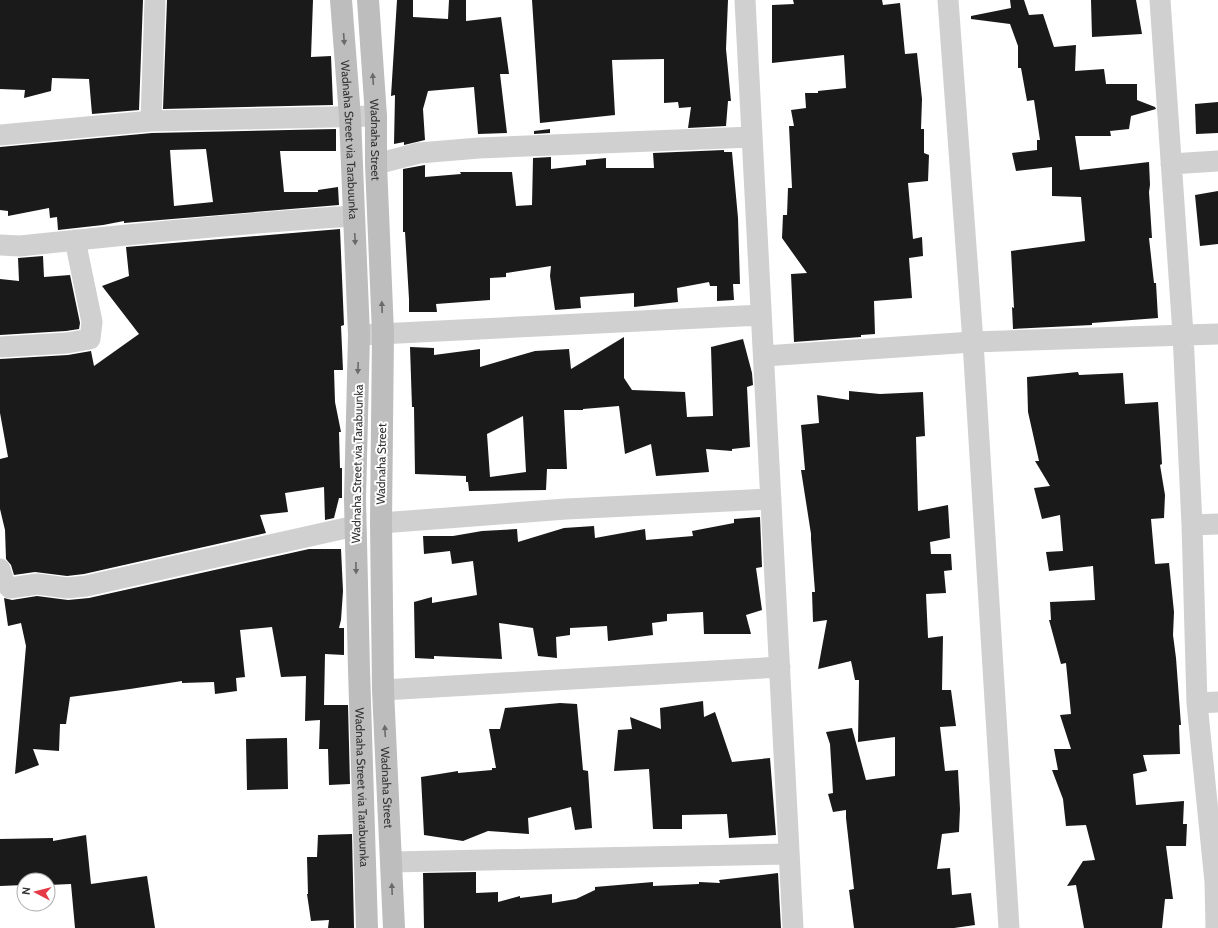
<svg xmlns="http://www.w3.org/2000/svg" width="1218" height="928" viewBox="0 0 1218 928" font-family="Cabin,sans-serif">
<rect width="100%" height="100%" fill="#fff"/>
<path fill="#1a1a1a" fill-rule="evenodd" d="M0 0H143L139 110 92 114 89 79 52 78 51 91 24 98 25 90 0 89Z
M167 0H313L311 57 331 56 333 105 163 109Z
M397 0H413V17L448 19 449 0H466V21L501 17 509 74H500L507 133 478 134 474 87 428 91 423 109 425 140 404 145V142L394 144 395 95 391 96Z
M532 0H728L726 49 731 101H728L726 126 688 128 691 107 679 108 678 102 664 103V59L612 60 615 115 540 123Z
M793 0H882L883 5 900 3 905 54 917 53 922 99 921 129H924V153L929 155 928 181 908 183 913 239 922 237 923 256 909 258 912 298 874 301 875 334 861 335V337L794 342 791 274 807 273 782 238 783 215H787L788 188H792L789 126H794L791 110 806 108 805 93H818V91L846 88 844 55 772 63V5L794 4Z
M1010 0H1024L1029 15 1043 14 1054 47 1076 45 1075 71 1104 69 1106 84H1137V100L1155 107 1156 109 1131 116 1129 129 1110 131 1111 136H1075L1080 170 1149 162 1150 185 1149 192 1152 238H1149L1154 283H1156L1158 318 1092 323V325L1013 329 1012 307 1014 308 1011 251 1085 241 1081 197 1052 196V167L1016 171 1012 153 1037 150V140H1040L1034 100 1027 101 1021 68H1018V46L1010 24 971 19V16L1011 8Z
M1091 0H1136L1142 34 1092 37Z
M1218 102V133L1196 134 1195 104Z
M336 129V151H280L284 192H318V190L338 187 339 205 124 223V221L103 225 58 230 57 217 50 218 49 208 8 216V211L0 210V147L152 133ZM206 149 213 202 174 206 170 150Z
M550 129V133L534 134V131Z
M724 150V152H732L738 218 740 284H733L734 300 717 301V286H710L709 282 677 288 678 302 634 307V293L580 297 581 308 555 310 550 276 551 266 506 273V277L490 278V300L436 304 437 312H409V299L405 232H403V169L425 165V177L461 174 460 172H512L516 206 532 205 533 158 551 157V169L586 165V160L606 158V168H654L653 153Z
M1218 191V244L1200 246 1195 195Z
M340 229 344 325 341 326 343 370H334L335 402 341 432H339L340 468H342V498H339L334 518 325 520 324 487 285 493 288 512 260 515 266 533 84 574 67 576 35 572 14 575 11 565 6 559 5 530 0 509V459L8 457 0 413V359L68 355 91 351 94 366 139 334 102 286 129 276 126 247Z
M43 256 44 277 70 275 80 323 79 329 66 331 0 335V279L19 281 18 258Z
M624 337V378L632 390 685 392 687 417 713 416 711 347 743 339 752 373 753 385 747 387 750 447 732 449V451L706 449 709 472 656 476 651 444 625 454 619 406 583 409V410H564L567 469H547L546 490 469 491 468 482H466V476L415 474 414 407H412L410 347 434 348V355L480 349V367L535 351 569 349 571 369ZM523 416 526 472 490 477 487 434Z
M1078 372 1079 375 1123 373 1125 404 1158 402 1162 464 1160 465 1165 495 1164 518 1151 519 1155 564 1169 563 1174 612 1173 635 1176 658 1181 725H1179L1180 754 1143 755 1147 771 1133 774 1136 805 1184 801 1183 824H1187L1186 846H1166L1173 899H1165L1162 928H1084L1076 885 1067 886 1083 861 1095 860 1086 825 1066 826 1063 799 1052 770H1058L1054 749H1071L1060 715 1071 714 1066 663 1061 664 1049 620H1051L1050 602 1095 600 1093 566 1049 571 1046 552 1063 551 1060 515 1042 519 1034 488 1050 486 1035 461H1039L1028 412 1027 377Z
M849 391 880 394 923 392 925 436 916 437 918 511 948 505 950 538 930 542 931 554H951L952 570 944 571 946 593 926 594 928 638 943 636 942 690H951L956 726 940 727 945 771 958 770 960 809 959 832 942 834 937 869 950 868 952 895 971 893 975 925 954 928H854L849 890 854 889 846 818V810L833 812 828 794 833 793 830 744 826 732 852 728 866 780 895 776V737L858 742 859 680H855L851 661 818 669 827 620 813 622 812 592H815L811 539V534L801 470H805L801 425 819 423 817 395 849 400Z
M760 517 762 567 756 568 762 610 746 615 751 634H704L703 612 667 614V621L652 623 653 635 608 641 607 626 570 628V635L556 637 557 658 538 656 533 628 499 623 502 659 434 656V659L415 658 414 602 432 597V603L477 595 473 561 452 564 450 551 424 554 423 536H453L482 531 517 529 518 542 564 528 594 526 595 538 645 529 646 540 693 536 692 531 734 523V519Z
M309 549H341L343 591 341 620 339 628H344V655L325 654 324 705H348L350 784 329 785 328 749H319L320 720 305 721 306 676 281 677 272 627 240 630 245 677 236 678 237 691 215 694 214 682 182 683V681L130 689 70 697 66 724H60L59 751 33 749 39 765 15 774 26 646 21 623 8 626 4 598 12 600 37 596 68 600 89 598Z
M703 701 704 717 715 712 732 762 770 758 776 835 729 838 727 814 682 815V829H653L649 769 614 771 618 730 632 729 630 717 661 729 660 708Z
M560 703 577 704 583 770 588 771 592 828 575 830 571 807 528 818 529 834 488 831 463 841 424 835 421 777 458 771V773L492 770V768H496L489 729H500L505 708Z
M287 738 288 789 247 790 246 739Z
M352 834 354 928H328L329 920 311 921 307 894H308L307 857H317L318 835Z
M86 835 91 884 147 876 155 928H75L71 884 48 885V880H24V885L0 886V839L53 838V841Z
M476 872V893L498 892V902L520 896V898L552 894V903L576 899 595 890V887L653 882V886L699 884V882L720 883 719 880 778 873 781 928H424L423 873Z"/>
<g fill="none" stroke-linecap="round" stroke-linejoin="round">
<path stroke="#d0d0d0" stroke-width="21" d="M745 0 793 928
M948 0 973 342 1009 928
M1160 0 1183 334 1192 525 1197 703 1215 882 1216 928
M151 121 155 0
M0 135 151 121 376 116
M376 164 419 153 479 148 752 137
M1171 164 1218 161
M0 245 20 246C131 234 242 223 354 216
M359 335 761 315
M0 347 67 343 90 339 92 322 75 240
M764 356 973 342 1218 334
M381 523 566 509 771 499
M1192 525 1218 524
M0 569 4 582 10 588 37 584 67 588 86 586 355 526
M383 690 780 667
M1197 703 1218 702
M391 862 789 854"/>
<g stroke="#bdbdbd" stroke-width="22">
<path id="s1" d="M341 0 350 117 359 335 355 499 359 669 367 928"/>
<path id="s2" d="M368 0 376 116V164L383 333 381 523 383 690 394 928"/>
</g>
</g>
<defs><path id="oneway-solid" d="M-6-.8H1V-3.2L6.5 0L1 3.2V.8H-6Z"/></defs>
<g fill="#6a6a6a">
<use href="#oneway-solid" transform="translate(344 39) rotate(86)"/>
<use href="#oneway-solid" transform="translate(373 79) rotate(-94)"/>
<use href="#oneway-solid" transform="translate(355 239) rotate(87)"/>
<use href="#oneway-solid" transform="translate(382 307) rotate(-92)"/>
<use href="#oneway-solid" transform="translate(358 368) rotate(92)"/>
<use href="#oneway-solid" transform="translate(356 568) rotate(89)"/>
<use href="#oneway-solid" transform="translate(385 731) rotate(-93)"/>
<use href="#oneway-solid" transform="translate(392 889) rotate(-92)"/>
</g>
<g text-anchor="middle" dominant-baseline="central" stroke-width="4" stroke-linejoin="round" paint-order="stroke">
<g font-size="12" fill="#333" stroke="#fff">
<text stroke="none"><textPath href="#s1" startOffset="140">Wadnaha Street via Tarabuunka</textPath></text>
<text stroke="none"><textPath href="#s2" startOffset="140">Wadnaha Street</textPath></text>
<text transform="translate(357 464) rotate(-89)">Wadnaha Street via Tarabuunka</text>
<text transform="translate(381 464) rotate(-89)">Wadnaha Street</text>
<text stroke="none"><textPath href="#s1" startOffset="788">Wadnaha Street via Tarabuunka</textPath></text>
<text stroke="none"><textPath href="#s2" startOffset="788">Wadnaha Street</textPath></text>
</g>
</g>
<g transform="translate(36 892) rotate(277)"><circle r="19" fill="#ffffff" stroke="#adadad"/>
<path d="M0-3L7 15L0 10L-7 15Z" fill="#e63946"/>
<text y="-6" font-size="11" font-weight="bold" text-anchor="middle" fill="#333333">N</text>
</g>
</svg>
